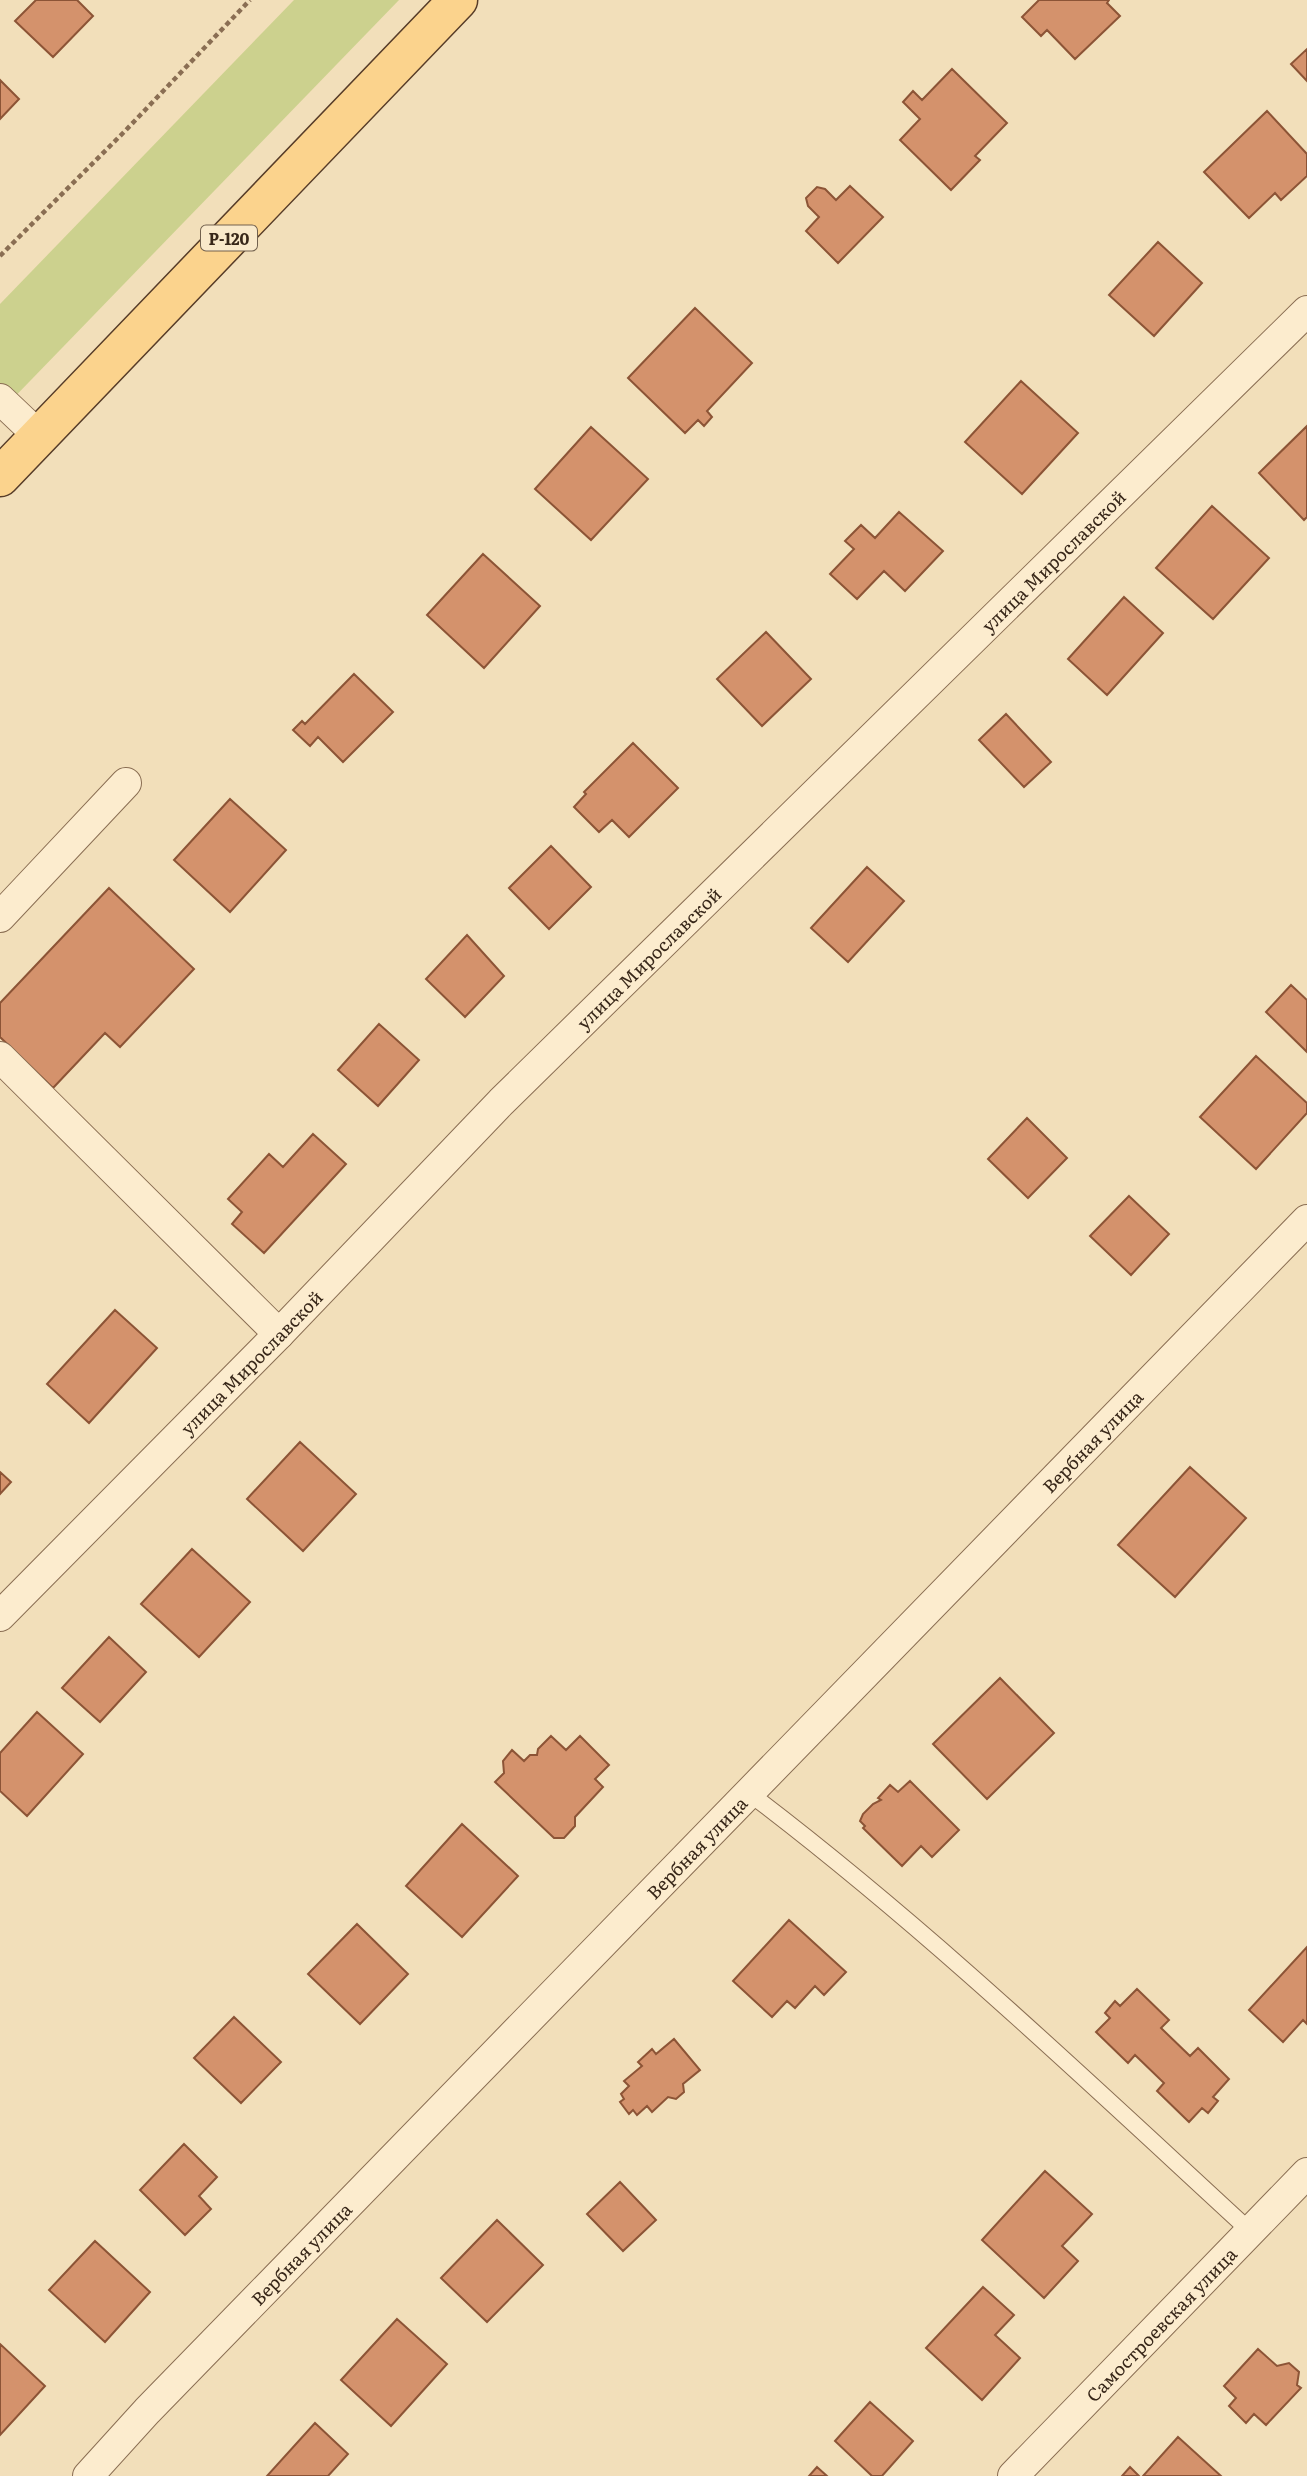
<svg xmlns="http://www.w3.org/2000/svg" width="1307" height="2476" viewBox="0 0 1307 2476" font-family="Literata,serif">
<rect width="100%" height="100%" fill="#f2dfba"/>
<path fill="#ccd18e" d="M294 0H399L0 412V304Z"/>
<path fill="#d4926c" stroke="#8c5436" stroke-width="2" d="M36 0H77L93 16 53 57 15 21Z
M1039 0H1109L1107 3 1120 16 1075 59 1047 30 1041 36 1022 17Z
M1307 49V81L1291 64Z
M952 69 1007 123 975 156 980 160 951 190 900 140 920 119 903 102 913 91 922 100Z
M0 80 19 99 0 119Z
M1267 111 1307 154V176L1281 200 1275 193 1249 218 1204 172Z
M850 186 883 217 838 263 806 231 819 217 808 206 806 198 817 187 825 189 836 200Z
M1158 242 1202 283 1154 336 1109 295Z
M695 308 752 363 707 411 712 417 704 426 698 420 685 433 628 378Z
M1021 381 1078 433 1022 494 965 442Z
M1307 426V517L1304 520 1259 473Z
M591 427 648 479 591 540 535 489Z
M1212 506 1269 558 1213 619 1156 568Z
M899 512 943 551 905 591 884 571 857 599 830 574 854 549 845 541 861 525 875 538Z
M483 554 540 606 484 668 427 615Z
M1124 597 1163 633 1107 695 1068 659Z
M766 632 811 679 762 726 717 679Z
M354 674 393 712 343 762 318 737 310 746 293 730 302 721 305 724Z
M1006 714 1051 762 1024 787 979 740Z
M633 743 678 788 629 837 612 820 599 832 574 807 586 794 584 792Z
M230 799 286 850 230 912 174 860Z
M551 846 591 887 549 929 509 888Z
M867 867 904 901 848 962 811 928Z
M109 888 194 969 120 1047 105 1033 53 1088 0 1037V1003Z
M467 935 504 976 465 1017 426 979Z
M1291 985 1307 1000V1052L1266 1012Z
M379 1024 419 1060 378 1106 338 1070Z
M1256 1056 1307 1103V1113L1256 1169 1200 1117Z
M1027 1118 1067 1158 1028 1198 988 1159Z
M313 1134 346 1164 264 1253 232 1224 242 1212 228 1199 269 1154 283 1167Z
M1129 1196 1169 1234 1131 1275 1090 1236Z
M115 1310 157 1348 89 1423 47 1384Z
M300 1442 356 1494 303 1551 247 1499Z
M1190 1467 1246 1518 1175 1597 1118 1545Z
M0 1472 11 1482 0 1494Z
M192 1549 250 1602 199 1657 141 1604Z
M109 1637 146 1672 100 1722 62 1688Z
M1000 1678 1054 1733 987 1799 933 1744Z
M37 1712 83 1754 27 1816 0 1791V1753Z
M551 1736 566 1750 580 1736 609 1765 595 1779 603 1787 575 1817V1826L564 1838H554L495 1782 504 1773 503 1761 512 1750 524 1761 530 1755H537L538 1749Z
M910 1781 959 1830 932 1857 921 1846 902 1866 863 1828 865 1826 860 1821 863 1814 873 1804 881 1800 878 1798 890 1785 898 1792Z
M462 1824 518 1876 462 1937 406 1886Z
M789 1920 846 1972 824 1995 815 1986 795 2008 787 2001 772 2017 733 1981Z
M357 1924 408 1974 360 2024 308 1974Z
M1307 1947V2024L1303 2020 1283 2042 1249 2010Z
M1137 1989 1169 2020 1161 2028 1190 2056 1198 2048 1229 2079 1213 2097 1218 2101 1208 2113 1202 2108 1189 2122 1157 2091 1164 2083 1135 2055 1128 2063 1096 2032 1110 2018 1105 2013 1115 2001 1120 2006Z
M234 2017 281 2062 241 2103 194 2058Z
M674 2039 700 2070 683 2084 684 2092 676 2099 668 2097 652 2112 647 2106 637 2115 633 2110 629 2114 620 2102 624 2099 621 2094 629 2086 624 2081 642 2066 638 2062 652 2049 656 2054Z
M184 2144 217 2177 199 2196 211 2209 185 2235 140 2190Z
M1045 2171 1092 2214 1062 2246 1078 2261 1044 2298 982 2240Z
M620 2182 656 2220 623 2251 587 2214Z
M497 2220 543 2265 487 2322 441 2278Z
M95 2241 150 2292 105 2342 49 2290Z
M983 2287 1014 2315 995 2335 1020 2358 982 2400 926 2348Z
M397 2319 447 2364 391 2426 341 2380Z
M0 2344 45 2386 0 2435Z
M1258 2349 1277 2366 1289 2363 1299 2372 1297 2385 1301 2388 1266 2425 1254 2414 1246 2423 1229 2406 1236 2398 1224 2386Z
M870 2402 913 2441 882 2476H872L835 2441Z
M315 2423 348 2454 328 2476H267Z
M1178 2437 1221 2476H1143Z
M817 2467 827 2476H809Z
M1130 2467 1139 2476H1122Z"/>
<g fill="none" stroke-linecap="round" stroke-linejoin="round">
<defs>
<path id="lane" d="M749 1793C926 1927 1087 2081 1250 2231"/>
<g id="street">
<path d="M0 399 39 436"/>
<path d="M0 917 126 783"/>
<path d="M0 1057 279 1334"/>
<path id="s1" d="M0 1616 279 1334 501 1102 1307 311"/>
<path id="s2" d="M88 2476 147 2411 1307 1220"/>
<path id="s3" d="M1013 2476 1307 2173"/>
</g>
<path id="primary" d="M0 477 458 0"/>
</defs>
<use href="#lane" stroke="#8a6e53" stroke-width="18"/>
<use href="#street" stroke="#8a6e53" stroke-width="32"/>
<use href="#primary" stroke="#573c28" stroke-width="41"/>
<path stroke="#8a6e53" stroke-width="4.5" stroke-dasharray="5 3.5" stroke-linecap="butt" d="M0 256 126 130 250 0"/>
<use href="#lane" stroke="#fcecce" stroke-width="16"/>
<use href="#street" stroke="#fcecce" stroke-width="30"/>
<use href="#primary" stroke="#fbd38d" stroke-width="38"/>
</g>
<g text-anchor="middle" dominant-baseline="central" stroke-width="5" stroke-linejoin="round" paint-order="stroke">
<rect fill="#f9e9ca" stroke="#72614e" stroke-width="2" x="201" y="225.5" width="56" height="25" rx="5"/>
<g font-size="16" font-weight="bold" fill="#382719">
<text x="229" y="238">Р-120</text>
</g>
<g font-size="18" fill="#382719" stroke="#f9e9ca">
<text stroke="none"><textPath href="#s1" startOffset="1491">улица Мирославской</textPath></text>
<text stroke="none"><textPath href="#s1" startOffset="924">улица Мирославской</textPath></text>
<text stroke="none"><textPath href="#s1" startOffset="357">улица Мирославской</textPath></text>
<text stroke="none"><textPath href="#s2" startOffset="1442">Вербная улица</textPath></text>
<text stroke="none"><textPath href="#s2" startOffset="875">Вербная улица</textPath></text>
<text stroke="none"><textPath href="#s2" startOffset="308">Вербная улица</textPath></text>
<text stroke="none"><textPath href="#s3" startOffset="212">Самостроевская улица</textPath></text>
</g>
</g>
</svg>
